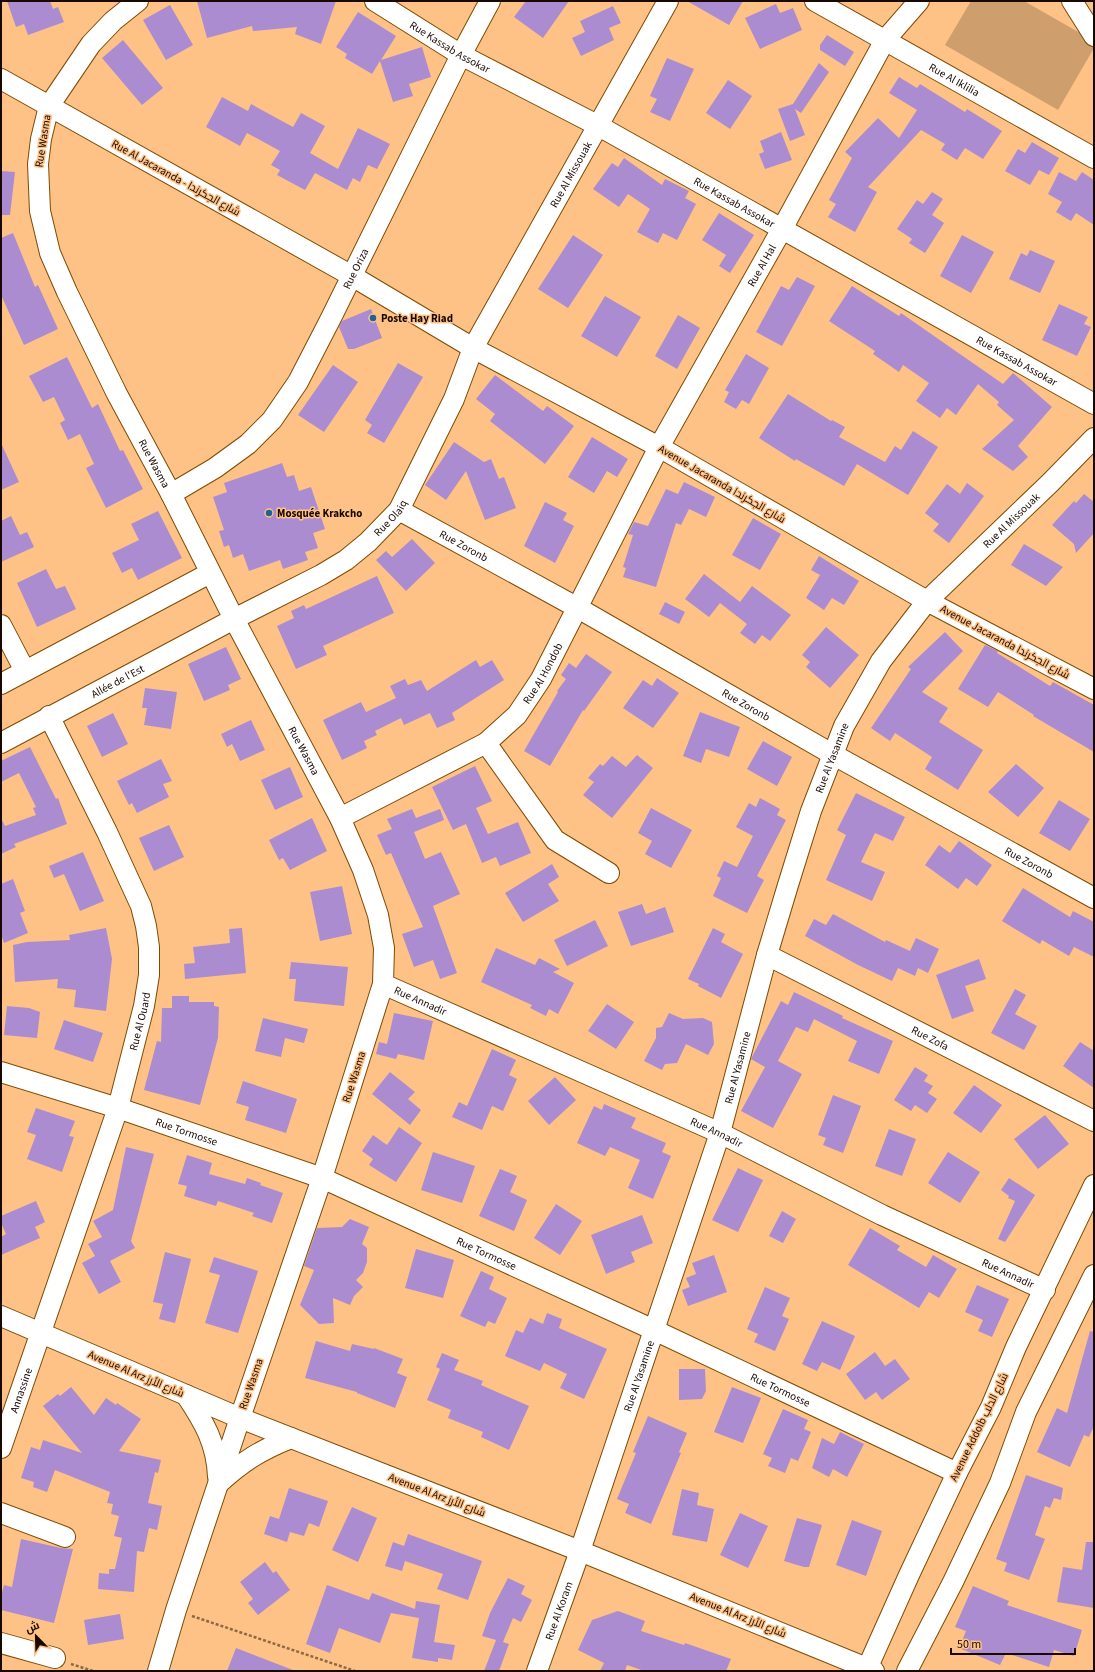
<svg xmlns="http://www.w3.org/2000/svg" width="1095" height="1672" viewBox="0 0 1095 1672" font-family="'Source Sans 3',Cairo,sans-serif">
<rect width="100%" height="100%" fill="#fec286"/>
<path fill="#cf9e6d" d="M971 1H1024L1094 41V48L1058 110 945 45Z"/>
<path fill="#ac8cd0" d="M7 1H50L53 9 58 7 64 22 28 35 24 24 16 27Z
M197 1H336L321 44 295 34 297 27 253 31 252 26 207 38Z
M526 1H569L543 38 514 17Z
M687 1H743L729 25Z
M776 4 780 13 793 8 802 30 760 49 745 18Z
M170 5 193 45 166 60 143 20Z
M613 6 621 23 609 28 614 40 581 56 572 38 585 32 580 21Z
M358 12 396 36 381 60 422 47 431 77 409 84 413 96 393 102 380 61 372 74 345 58 347 54 336 47Z
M827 35 854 52 845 66 820 50V45Z
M123 40 163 88 142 105 102 58Z
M667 58 694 69 670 121 650 112 657 99 650 96Z
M819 63 829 72 801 113 795 109 805 135 790 141 778 109 793 104Z
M899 77 917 88 920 84 965 112 967 109 1002 131 983 159 965 148 957 160 941 150 945 144 921 130 868 187 877 192 855 232 828 217 836 204 829 200 852 158 845 152 878 118 899 138 917 110 889 93Z
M728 80 752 96 730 129 706 113Z
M222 97 248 111 251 104 293 127 301 113 325 126 310 153 338 169 358 128 390 144 377 169 368 165 360 182 353 178 347 190 315 173 305 190 277 175 280 170 271 165 280 151 247 133 240 146 206 127Z
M781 132 792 160 765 169 759 154 764 152 760 141Z
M1032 142 1059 158 1049 175 1039 170 1030 185 1005 171 1018 149 1025 153Z
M624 158 662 185 665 179 689 191 685 198 696 204 677 240 663 233 658 243 637 232 650 209 628 194 619 207 593 189 612 163 618 167Z
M1 171 15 172 10 215H1Z
M1059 172 1076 181 1082 172 1094 180V225L1076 213 1071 221 1056 212 1062 202 1048 194Z
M932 192 943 199 932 215 944 223 925 253 909 243 912 239 897 229 917 200 923 204Z
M719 213 754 235 730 273 719 266 726 255 702 240Z
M13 233 35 287 38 285 58 329 24 345 1 295V238Z
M573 235 603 255 568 308 538 289Z
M962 235 994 252 971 293 940 276Z
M1030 250 1055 261 1040 293 1009 279 1021 253 1027 256Z
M797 277 815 286 782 346 756 332 781 286 789 290Z
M852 286 899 316 901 313 1003 384 1013 373 1052 407 1018 446 1028 457 1013 471 982 449 1014 420 997 405 999 402 978 384 956 415 947 408 940 418 916 401 929 383 903 365 899 372 873 354 875 351 829 321Z
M605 296 641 317 617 357 581 336Z
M1059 304 1088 317 1084 324 1091 327 1077 356 1042 340Z
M371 309 382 338 354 349H348L339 327 342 321Z
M678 315 700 328 677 369 655 356Z
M746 354 769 368 749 404 742 400 736 409 724 402 729 392 725 390Z
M67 357 92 408 98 404 120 451 123 450 143 489 106 508 86 468 94 464 80 434 68 440 60 423 65 420 54 397 43 402 29 376Z
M398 363 423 377 384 443 367 433 372 425 365 420Z
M333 365 358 382 324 432 298 415Z
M495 375 543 411 547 406 574 426 545 464 490 421 495 414 476 399Z
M788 394 831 421 832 420 845 427 839 437 885 462 895 446 901 450 913 431 938 447 908 495 857 464 844 486 796 459 795 461 759 438Z
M592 437 628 459 617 477 607 471 594 493 568 477Z
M454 442 484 462 491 459 499 479 504 477 516 508 485 520 466 471 446 500 425 485Z
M1 443 19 482 1 490Z
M282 463 287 477 294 475 299 491 311 487 325 529 313 533 318 548 305 552 308 560 283 569 280 560 249 571 243 554 233 558 229 545 224 547 219 531 224 530 213 497 227 492 224 483Z
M684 482 715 497 706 517 689 509 681 525 676 523 656 587 623 577 626 568 623 567 633 535 628 534 634 522 648 526 666 489 678 494Z
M967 483 984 496 949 543 933 531 939 524 925 513 947 484 960 494Z
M1084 494 1094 502V533L1076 553 1074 544 1052 525 1074 501 1076 503Z
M545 502 567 513 563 520 574 526 555 563 524 546Z
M158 511 182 558 138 580 132 568 122 573 112 553 139 540 131 524Z
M11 516 20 535 27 532 34 547 1 562V521Z
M753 518 781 534 760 570 732 555Z
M412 539 435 563 406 591 376 560 386 551 392 557Z
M1024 544 1063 567 1046 586 1011 565Z
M819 556 859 581 844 605 832 598 824 610 806 598 820 575 811 570Z
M46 569 56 589 65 586 76 609 37 627 17 583Z
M704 574 740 602 752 586 791 615 770 641 762 635 755 644 740 633 747 624 720 603 709 617 685 599Z
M377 576 394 613 323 646 327 655 296 669 277 626 294 618 291 611 304 605 306 609Z
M665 602 685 612 679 624 659 614Z
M826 627 859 655 830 688 806 667 810 662 802 655Z
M945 632 963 651 922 692 948 708 939 722 983 750 958 790 925 769 932 757 895 733 890 741 871 728 911 669 908 667Z
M985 645 998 651 997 653 1050 686 1053 682 1094 705V752L1033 716 1034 715 998 692 988 707 958 689Z
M226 647 241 679 228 685 230 690 204 701 188 664Z
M586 654 612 672 584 711 583 710 550 766 524 751 558 692 557 691 566 679 561 675 569 663 576 668Z
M476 660 480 667 492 660 504 680 452 713 455 720 437 728 430 713 404 725 401 718 375 731 377 735 364 741 367 748 342 760 323 720 361 702 366 712 396 698 390 686 405 679 408 685 421 680 427 691Z
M657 678 679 693 653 728 623 708 643 680 652 686Z
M145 688 177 692 171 729 144 725 147 708H142Z
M700 712 740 727 729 757 706 749 701 763 683 756Z
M113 713 128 744 102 757 87 726Z
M251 720 265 750 240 761 232 744 227 747 221 734Z
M763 741 792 757 777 786 747 769Z
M30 747 56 799 58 798 67 824 14 844 16 847 1 854V818L5 826 36 815 33 808 36 807 19 773 1 782V761Z
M637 755 653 768 612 818 583 795 594 782 588 778 600 764 603 766 612 756 626 767Z
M161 759 172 781 163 784 169 797 137 813 132 803 129 805 117 781Z
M1016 764 1044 788 1018 817 988 792Z
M475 766 492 801 476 808 488 834 518 822 531 853 500 866 496 857 482 863 466 824 453 830 432 787Z
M290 767 303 797 275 810 261 780Z
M856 793 905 817 893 841 875 833 861 862 885 872 872 901 826 880 846 835 837 830Z
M760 798 780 809 777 815 786 820 757 876 764 880 747 913 713 896 721 878 717 876 724 861 737 867 753 836 736 827 749 803 756 807Z
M1059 800 1090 819 1070 851 1039 833Z
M651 808 692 830 671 868 645 854 652 841 638 833Z
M412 809 416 818 440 809 444 820 414 832 425 859 441 852 460 894 433 906 457 973 440 979 433 960 414 967 402 934 423 927 391 853 386 855 377 835 392 829 387 819Z
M312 818 327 851 290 870 283 858 279 860 269 840Z
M169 825 184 857 154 871 139 838Z
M959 841 992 865 977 886 966 878 958 889 925 865 939 845 950 853Z
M83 852 104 901 80 911 64 874 54 878 49 866Z
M552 864 559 877 548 884 559 901 523 922 505 893Z
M13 879 25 911 20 913 28 933 4 943 1 934V884Z
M342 886 352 934 320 941 310 892Z
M1023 888 1070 917 1073 911 1094 922V957L1074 947 1069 956 1042 940 1040 944 1002 921Z
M642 904 646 914 665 907 674 932 631 946 618 912Z
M833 914 885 942 886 940 910 951 916 938 939 949 928 973 918 968 915 976 898 968 892 981 858 965 805 936 814 919 826 925Z
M595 920 608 946 567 966 554 940Z
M106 928 112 959 106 1011 74 1007 76 990 57 988 58 979 15 982 13 945 27 942 70 940 69 935Z
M242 928 246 973 185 979 184 964 195 963 193 947 230 943 229 929Z
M713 928 725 934 721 942 743 954 721 998 698 986 699 984 688 979Z
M496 948 535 965 539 958 560 969 553 972 574 983 558 1014 549 1009 546 1016 530 1008 532 1005 481 982Z
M979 959 986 979 965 986 974 1011 952 1019 936 975Z
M291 962 348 967 344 1006 294 1001 296 979H289Z
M1015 989 1026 995 1015 1014 1037 1026 1024 1050 991 1033Z
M794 992 843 1016 842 1018 893 1041 879 1074 848 1061 857 1041 814 1019 808 1032 796 1027 778 1061 802 1074 773 1128 741 1111 765 1067 751 1059 781 1001 788 1005Z
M172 996H189V1002H214V1006L219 1007 218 1038 200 1105 144 1090 157 1041 161 1042 162 1008H172Z
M607 1004 634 1022 616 1049 588 1031Z
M7 1006 29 1008 40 1012 37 1038 4 1035Z
M394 1013 433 1021 424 1060 398 1054 396 1059 376 1054 379 1042 387 1044Z
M669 1013 683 1019 703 1018 712 1022 714 1044 708 1055 686 1044 677 1063 665 1064 662 1070 644 1061 656 1038V1028L662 1027Z
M263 1018 308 1029 304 1043 285 1038 281 1057 255 1051Z
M64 1020 103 1033 93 1062 54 1049Z
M1080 1042 1094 1051V1088L1063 1066Z
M492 1049 516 1060 509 1075 517 1079 503 1111 492 1106 482 1130 452 1117 459 1102 467 1106Z
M915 1067 928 1075 924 1081 933 1086 928 1093 937 1099 927 1113 915 1105 911 1111 894 1100Z
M390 1072 415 1092 408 1099 421 1110 410 1125 372 1094Z
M555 1077 576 1100 549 1125 528 1101Z
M243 1081 297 1099 286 1133 245 1120 249 1107 236 1103Z
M974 1085 1002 1105 981 1133 953 1113Z
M833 1095 861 1106 843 1153 823 1145 826 1138 818 1135Z
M604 1104 636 1118 631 1128 666 1143 662 1152 671 1156 653 1199 628 1188 640 1160 610 1147 605 1156 577 1143 594 1106 602 1110Z
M36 1108 75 1121 69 1136 74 1137 62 1172 27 1159 36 1135 27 1132Z
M1045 1115 1069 1144 1038 1169 1014 1139Z
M399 1127 422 1143 396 1182 369 1165 373 1159 362 1151 373 1135 387 1145Z
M889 1129 916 1139 902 1176 875 1166Z
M126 1147 154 1154 131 1241 135 1248 110 1261 121 1282 99 1294 82 1263 95 1256 88 1244 102 1237 93 1221 113 1210Z
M433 1152 475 1166 462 1203 421 1190Z
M948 1152 980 1172 960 1203 928 1183Z
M187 1155 212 1163 209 1174 245 1184 247 1178 261 1183 260 1185 283 1193 272 1223 252 1216 254 1213 218 1201 216 1206 184 1196 187 1186 178 1184Z
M738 1168 763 1180 738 1232 712 1220Z
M500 1169 517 1176 510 1192 527 1200 514 1231 479 1216Z
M1009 1178 1035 1195 1005 1242 998 1239 1015 1201 1008 1198 1009 1196 1001 1190Z
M36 1201 45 1222 35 1227 40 1238 1 1255V1237L6 1234 1 1223V1216Z
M556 1204 582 1221 560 1255 534 1238Z
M782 1211 796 1219 783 1243 769 1236Z
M642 1215 653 1243 631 1252 635 1262 606 1274 591 1235Z
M350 1219 369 1227 362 1244 367 1248V1262L363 1273 356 1280 363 1287 354 1296 350 1305 333 1298 334 1323 319 1324 300 1305 314 1270 304 1266 317 1228 342 1227Z
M870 1228 900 1246 897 1250 926 1267 933 1255 957 1269 939 1298 929 1292 919 1308 848 1265Z
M416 1249 454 1260 443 1298 405 1288Z
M165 1252 191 1259 175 1323 159 1319 163 1304 153 1302Z
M714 1255 727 1292 688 1306 682 1290 690 1287 686 1278 696 1274 692 1263Z
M214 1257 258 1271 238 1333 205 1323 220 1275 209 1272Z
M481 1271 494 1277 489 1289 507 1298 495 1324 488 1321 485 1327 460 1316Z
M977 1285 1009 1299 992 1337 978 1331 983 1320 965 1312Z
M765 1287 790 1298 782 1316 789 1319 775 1351 754 1342 758 1334 747 1329Z
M547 1313 562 1319 559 1328 607 1349 584 1399 560 1388 567 1374 544 1363 540 1371 505 1356 516 1330 523 1333 530 1318 543 1324Z
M822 1321 855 1336 840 1370 822 1362 817 1371 802 1364Z
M1090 1331 1094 1332V1426L1089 1437 1084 1435 1070 1467 1037 1452 1057 1408 1067 1413Z
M316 1341 350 1351 352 1344 374 1349V1348L403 1359 397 1373 407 1377 395 1408 357 1393V1392L305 1378Z
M875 1352 885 1366 895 1359 910 1379 882 1400 876 1392 865 1400 846 1374Z
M442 1353 459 1360 454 1370 483 1381 481 1385 529 1406 509 1450 481 1437 483 1432 448 1418 451 1410 427 1400 440 1369 436 1367Z
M679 1369H705L706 1391 702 1399 679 1400Z
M71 1387 94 1415 106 1398 116 1405 117 1403 141 1419 119 1451 161 1460 158 1473 155 1472 148 1503 162 1506 157 1530 149 1528 144 1552 137 1551 134 1592 98 1589 99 1573 109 1574V1569H115L122 1538 114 1536 119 1516 111 1514 113 1504 107 1503 110 1492 55 1470 47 1492 33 1487 34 1482 21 1478 31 1447 40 1450 43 1440 82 1453 43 1406 58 1394 60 1396Z
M732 1387 761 1398 743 1443 714 1432Z
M783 1409 808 1420 804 1429 811 1432 798 1461 791 1458 785 1473 768 1466 772 1458 763 1454Z
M648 1416 687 1433 679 1452 681 1453 651 1524 625 1513 629 1504 617 1499 636 1453 633 1452Z
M840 1432 864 1444 847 1477 833 1469 829 1477 812 1468 822 1438 834 1444Z
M1026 1475 1063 1488 1061 1500 1054 1498 1050 1508 1045 1506 1035 1535 1045 1539 1029 1580 1004 1571 1007 1563 996 1559Z
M289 1488 328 1501 319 1527 309 1523 304 1536 290 1532 287 1542 264 1534 270 1516 279 1519Z
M682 1489 699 1493 697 1505 714 1509 707 1542 672 1535Z
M352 1507 377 1518 358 1562 332 1550Z
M740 1513 768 1526 748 1568 720 1555Z
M797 1518 822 1525 809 1567H804L784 1561Z
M852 1520 882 1531 866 1576 836 1565Z
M408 1534 482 1561 468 1600 437 1589 443 1574 405 1561 402 1571 385 1566 393 1542 404 1546Z
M21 1539 61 1548 73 1549 54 1623 1 1610V1596L4 1585 12 1587Z
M1086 1542H1094V1608L1057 1602 1063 1567 1082 1570Z
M265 1562 273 1573 276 1571 290 1590 258 1615 248 1603 253 1599 240 1582Z
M508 1578 525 1586 521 1594 532 1600 521 1622 513 1618 503 1642 509 1644 499 1671H484L496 1640 482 1636 490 1613Z
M327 1585 369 1600 372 1593 415 1609 416 1601 440 1605 434 1642 455 1645 452 1660 438 1658V1662L412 1658 419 1618 391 1613 380 1643 339 1628 330 1653 306 1644Z
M973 1586 1009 1601 1007 1605 1082 1630 1074 1656 1054 1650 1049 1667 1006 1653 1000 1665 959 1648 966 1631 955 1627Z
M618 1611 645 1621 641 1631 684 1645 685 1643 731 1659 726 1671H644L627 1665 625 1671H600L604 1663 578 1650 592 1620Z
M120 1614 124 1639 88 1645 84 1620Z
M236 1648 293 1670V1671H227Z"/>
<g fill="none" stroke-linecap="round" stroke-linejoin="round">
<defs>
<g id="minor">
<path id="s1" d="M138 1 113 21 91 44 49 106 41 139 38 164 40 211 50 253 67 292 117 394 171 494 234 619 340 818 363 870 378 915 384 948 383 984 322 1178 240 1418 176 1610 158 1671"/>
<path id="s2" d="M375 1 461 55 597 125 1094 404"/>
<path id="s3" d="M815 1 1094 158"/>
<path d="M1072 1 1094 36"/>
<path d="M1 79 352 276 473 348 659 447 927 601 1094 689"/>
<path id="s4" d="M171 494 215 468 248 444 272 420 298 382 331 318 461 55 490 1"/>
<path id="s5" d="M399 510 578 608 832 754 1094 898"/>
<path d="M1 625 25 671"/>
<path d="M1 684 210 573"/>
<path id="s6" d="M1 743 234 619 321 575 346 560 368 542 399 510 454 399 473 348 668 1"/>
<path d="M486 743 555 840 609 873"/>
<path id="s7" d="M340 818 486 743 517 715 541 679 659 447 782 229 885 40 919 1"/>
<path id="s8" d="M767 955 1094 1121"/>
<path id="s9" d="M383 984 720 1133 882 1215 1045 1290"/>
<path id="s10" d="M1 1072 118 1108 322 1178 654 1330 957 1473"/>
<path d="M1 1316 240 1418 580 1551 874 1671"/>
<path d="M186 1395C204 1422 217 1444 218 1477"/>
<path id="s11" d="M1 1448 118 1108 144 1006 149 975V947L146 926 141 906 107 832 49 716"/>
<path d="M219 1483C243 1461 261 1450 291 1438"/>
<path d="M1 1513 65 1537"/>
<path d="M1 1643 55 1658"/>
<path id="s12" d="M537 1671 580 1551 720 1133 767 955 788 885 811 811 844 726 881 661 927 601 1050 483 1094 438"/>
<path d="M866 1671 909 1575 957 1473 991 1407 1016 1347 1094 1185"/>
<path d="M907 1671 953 1582 1000 1483 1026 1412 1094 1275"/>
</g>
</defs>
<use href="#minor" stroke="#7e4a00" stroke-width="22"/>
<path stroke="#8e6845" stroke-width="2.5" stroke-dasharray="3 2" stroke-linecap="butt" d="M192 1616 355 1671
M71 1664 93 1671"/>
<use href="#minor" stroke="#fff" stroke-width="20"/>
</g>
<g fill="#1d6397" stroke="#fec286" stroke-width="1.5">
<circle cx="373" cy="318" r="4"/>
<circle cx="269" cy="513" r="4"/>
</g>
<g text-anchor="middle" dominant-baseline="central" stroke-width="3" stroke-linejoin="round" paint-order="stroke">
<g font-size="11" fill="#180800" stroke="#fec286">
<text stroke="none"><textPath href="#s2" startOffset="88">Rue Kassab Assokar</textPath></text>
<text stroke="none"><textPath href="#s3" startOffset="160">Rue Al Iklilia</textPath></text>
<text transform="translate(43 141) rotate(-81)">Rue Wasma</text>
<text stroke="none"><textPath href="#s6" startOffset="841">Rue Al Missouak</textPath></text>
<text transform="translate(176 178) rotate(29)">Rue Al Jacaranda - شارع الجكرندا</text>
<text stroke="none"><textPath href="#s2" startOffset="412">Rue Kassab Assokar</textPath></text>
<text stroke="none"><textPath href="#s7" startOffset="718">Rue Al Hal</textPath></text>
<text stroke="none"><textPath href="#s4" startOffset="299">Rue Oriza</textPath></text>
<text stroke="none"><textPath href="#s2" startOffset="736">Rue Kassab Assokar</textPath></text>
<text stroke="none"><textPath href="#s1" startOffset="523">Rue Wasma</textPath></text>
<text transform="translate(722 484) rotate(30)">Avenue Jacaranda شارع الجكرندا</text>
<text stroke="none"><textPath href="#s6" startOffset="452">Rue Olaiq</textPath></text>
<text stroke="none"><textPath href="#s12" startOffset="1261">Rue Al Missouak</textPath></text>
<text stroke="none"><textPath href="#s5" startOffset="74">Rue Zoronb</textPath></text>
<text transform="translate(1005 642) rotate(28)">Avenue Jacaranda شارع الجكرندا</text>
<text stroke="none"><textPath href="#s7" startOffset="255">Rue Al Hondob</textPath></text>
<text stroke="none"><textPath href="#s6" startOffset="132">Allée de l'Est</textPath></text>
<text stroke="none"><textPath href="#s5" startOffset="398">Rue Zoronb</textPath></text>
<text stroke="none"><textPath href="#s1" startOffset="847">Rue Wasma</textPath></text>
<text stroke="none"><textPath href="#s12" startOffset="960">Rue Al Yasamine</textPath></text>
<text stroke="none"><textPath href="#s5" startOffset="722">Rue Zoronb</textPath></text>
<text stroke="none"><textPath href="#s9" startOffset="41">Rue Annadir</textPath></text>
<text stroke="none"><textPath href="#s11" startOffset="449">Rue Al Ouard</textPath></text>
<text stroke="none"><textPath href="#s8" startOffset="183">Rue Zofa</textPath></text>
<text stroke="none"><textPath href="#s12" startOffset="636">Rue Al Yasamine</textPath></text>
<text transform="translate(354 1077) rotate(-72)">Rue Wasma</text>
<text stroke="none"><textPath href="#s10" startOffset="195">Rue Tormosse</textPath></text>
<text stroke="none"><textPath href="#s9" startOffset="365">Rue Annadir</textPath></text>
<text stroke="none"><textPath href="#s10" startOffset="519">Rue Tormosse</textPath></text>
<text stroke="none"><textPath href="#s9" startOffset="689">Rue Annadir</textPath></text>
<text transform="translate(136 1374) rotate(23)">Avenue Al Arz شارع الأرز</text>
<text stroke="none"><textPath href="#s12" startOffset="312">Rue Al Yasamine</textPath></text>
<text transform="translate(251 1384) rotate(-71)">Rue Wasma</text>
<text stroke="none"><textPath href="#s10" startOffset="843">Rue Tormosse</textPath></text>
<text stroke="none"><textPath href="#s11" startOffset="61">Annassine</textPath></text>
<text transform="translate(979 1427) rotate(-64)">Avenue Addolb شارع الدلب</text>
<text transform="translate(437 1495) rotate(21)">Avenue Al Arz شارع الأرز</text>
<text stroke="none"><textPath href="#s12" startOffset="64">Rue Al Koram</textPath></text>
<text transform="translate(738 1615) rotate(22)">Avenue Al Arz شارع الأرز</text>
</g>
<g font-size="11" font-weight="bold" fill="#180800" stroke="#fec286" text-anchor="start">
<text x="381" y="318">Poste Hay Riad</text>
<text x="277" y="513">Mosquée Krakcho</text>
</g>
</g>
<rect width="1095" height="1672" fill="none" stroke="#180800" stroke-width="4"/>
<g transform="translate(36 1636) rotate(337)" stroke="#fec286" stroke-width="3" paint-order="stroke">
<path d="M0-3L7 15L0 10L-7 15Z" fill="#180800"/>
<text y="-6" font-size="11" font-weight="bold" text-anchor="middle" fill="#180800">ش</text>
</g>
<path d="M951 1648v6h124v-6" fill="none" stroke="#180800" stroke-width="2"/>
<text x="957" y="1648" font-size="12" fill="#180800" stroke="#fec286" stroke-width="3" paint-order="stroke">50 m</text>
</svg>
